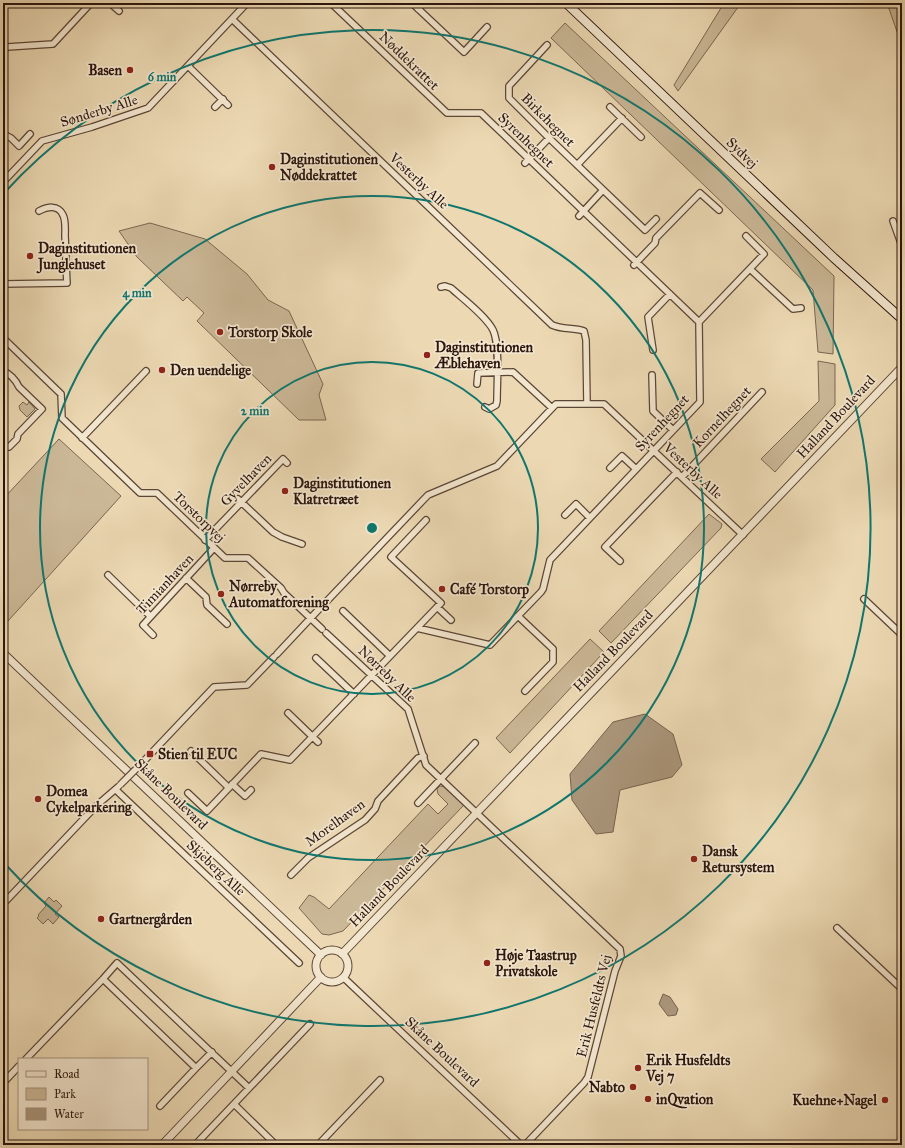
<svg xmlns="http://www.w3.org/2000/svg" width="905" height="1148" viewBox="0 0 905 1148" font-family="'IM FELL Great Primer',serif">
<rect width="100%" height="100%" fill="#ecd9b3"/>
<filter id="stains"><feTurbulence type="fractalNoise" baseFrequency=".005" numOctaves="4"/><feColorMatrix values="0 0 0 0 .2 0 0 0 0 .09 0 0 0 0 .02 0 0 0 .5 -.17"/></filter>
<radialGradient id="worn" r=".72"><stop offset=".6" stop-color="#630" stop-opacity="0"/><stop offset="1" stop-color="#630" stop-opacity=".3"/></radialGradient>
<path fill="#cbb897" stroke="#7b6652" d="M724 3H741L678 91 674 85Z
M887 3H902V46Z
M565 23 834 276 833 354 818 352 813 290 551 38Z
M150 223 205 239 247 274 268 300 289 311 323 384 319 395 326 420H299L197 321 204 313 187 297 183 301 137 257 119 231Z
M818 361 835 364V405L775 472 761 459 819 401Z
M23 402 27 405 29 402 35 409 27 417 20 410 19 406Z
M59 439 121 496 8 621 3 616V499Z
M709 514 722 524 721 528 611 643 599 631Z
M590 639 604 652 510 753 496 738Z
M440 786 445 787 464 805 343 931 329 935 322 934 299 908 309 895 314 897 329 909 428 804 438 814 448 804 438 794 437 789Z
M49 897 54 902 56 900 62 906 55 914 59 917 53 924 48 919 43 924 37 918 39 916 38 915 46 906 44 903Z"/>
<path fill="#aa967b" stroke="#77624f" d="M645 714 673 734 682 765 672 777 620 790 613 832 596 834 572 800 570 774 613 722Z
M663 994 670 997 678 1009 676 1015 668 1016 659 1004Z"/>
<g fill="none" stroke-linecap="round" stroke-linejoin="round">
<defs>
<path id="minor" d="M110 3 119 11
M412 3 464 52 487 27
M418 9 424 3
M232 19 552 325C563 330 573 327 584 331L586 340 587 404
M547 45 509 86V98L549 138 645 230 656 219
M3 51 7 47 53 44 91 3
M188 66 228 105
M215 107 223 99
M610 107 641 137
M3 133 7 136 3 141
M7 136 11 138 19 146 30 134
M525 163 549 138
M577 165 622 118
M3 182 42 141 92 127 148 108 247 3
M579 216 603 190
M893 221 902 246
M634 265 655 243 656 238 700 193 719 210
M750 269 793 309 801 308
M3 284 67 283C66 268 66 252 65 236 65 230 66 221 63 215 58 204 47 207 39 211
M441 287 445 286 451 288C462 298 486 316 493 330 500 344 497 384 497 401L496 405 489 409 485 407
M699 322 764 254 746 236
M3 338 61 394 62 418 140 493H157L225 558H248L281 588 284 593 322 629
M653 350 648 317 670 294
M3 371C9 373 16 380 19 387L42 409 18 434 17 439 9 447H3
M652 375 653 411 673 430
M477 384 478 373 513 372 552 408
M82 438 146 371
M610 468 622 456 636 469
M682 477 762 392
M238 499 273 532 282 537 302 544
M565 515 576 504 590 518
M205 540 283 459 287 463
M620 561 605 547 677 472
M108 575 150 616
M186 578 206 597 207 605 227 624
M864 599 902 635
M325 603 428 495 497 466 556 404H604L743 535
M437 607 451 620
M343 611 390 656
M518 616 553 649V662L525 691
M417 628 441 603 391 557 426 520
M326 633 408 709 426 765 620 949 621 956 615 971 588 1077 584 1083 525 1145
M153 635 143 625 214 548
M277 654 321 607
M316 658 354 694
M288 713 318 742
M191 751 229 788
M143 762 214 687 247 685 274 657
M232 784 245 796 251 790
M116 790 299 963
M188 793 207 811 261 754 290 760 417 628 490 645 541 592 543 589 550 560 700 402 699 322 481 113H447L331 3
M418 803 475 743
M291 875 308 858 365 820 375 809 378 801 418 758 424 756
M3 904 96 806 118 787
M837 928 902 989
M344 978 521 1145
M103 979 117 963 249 1088
M26 1059 103 979 196 1068 212 1052
M3 1083 19 1066
M234 1104 276 1145
M160 1106 196 1068
M195 1145 310 1024
M318 1145 380 1080"/>
<path id="tertiary" d="M3 653 321 955
M316 966a16 16 0 1 1 32 0a16 16 0 1 1-32 0Z
M342 954 902 367
M162 1145 321 977"/>
<path id="secondary" d="M566 3 834 258 902 319"/>
</defs>
<use href="#minor" stroke="#5b4636" stroke-width="8"/>
<use href="#tertiary" stroke="#5b4636" stroke-width="9"/>
<use href="#secondary" stroke="#2b150d" stroke-width="10"/>
<use href="#minor" stroke="#f3e6ce" stroke-width="5.5"/>
<use href="#tertiary" stroke="#f3e6ce" stroke-width="7"/>
<use href="#secondary" stroke="#f3e6ce" stroke-width="8"/>
<defs>
<path id="minor-bridge" d="M120 785 143 762"/>
</defs>
<use href="#minor-bridge" stroke="#5b4636" stroke-width="8" stroke-linecap="butt"/>
<use href="#minor-bridge" stroke="#f3e6ce" stroke-width="5.5"/>
</g>
<g fill="none" stroke="#0f766e" stroke-width="2">
<circle cx="372" cy="528" r="166"/>
<circle cx="372" cy="528" r="332"/>
<path d="M5 192A498 498 0 1 1 5 864"/>
</g>
<g fill="#8f2418" stroke="#f3e6ce" stroke-width="1.5">
<circle cx="130" cy="70" r="4"/>
<circle cx="272" cy="167" r="4"/>
<circle cx="30" cy="256" r="4"/>
<circle cx="220" cy="332" r="4"/>
<circle cx="427" cy="355" r="4"/>
<circle cx="162" cy="370" r="4"/>
<circle cx="285" cy="491" r="4"/>
<circle cx="442" cy="589" r="4"/>
<circle cx="221" cy="594" r="4"/>
<rect x="146" y="750" width="8" height="8" rx="2"/>
<circle cx="38" cy="799" r="4"/>
<circle cx="694" cy="859" r="4"/>
<circle cx="101" cy="919" r="4"/>
<circle cx="487" cy="963" r="4"/>
<circle cx="638" cy="1068" r="4"/>
<circle cx="633" cy="1087" r="4"/>
<circle cx="648" cy="1099" r="4"/>
<circle cx="885" cy="1100" r="4"/>
</g>
<g text-anchor="middle" dominant-baseline="central" stroke-width="3.5" stroke-linejoin="round" paint-order="stroke">
<g font-size="14" fill="#2b150d" stroke="#f3e6ce">
<text transform="translate(409 61) rotate(44)">Nøddekrattet</text>
<text transform="translate(99 111) rotate(-17)">Sønderby Alle</text>
<text transform="translate(548 120) rotate(45)">Birkehegnet</text>
<text transform="translate(526 140) rotate(44)">Syrenhegnet</text>
<text transform="translate(742 153) rotate(44)">Sydvej</text>
<text transform="translate(419 181) rotate(43)">Vesterby Alle</text>
<text transform="translate(722 417) rotate(-47)">Kornelhegnet</text>
<text transform="translate(836 417) rotate(-47)">Halland Boulevard</text>
<text transform="translate(662 423) rotate(-47)">Syrenhegnet</text>
<text transform="translate(693 471) rotate(43)">Vesterby Alle</text>
<text transform="translate(246 480) rotate(-46)">Gyvelhaven</text>
<text transform="translate(199 517) rotate(44)">Torstorpvej</text>
<text transform="translate(165 584) rotate(-47)">Timianhaven</text>
<text transform="translate(613 651) rotate(-46)">Halland Boulevard</text>
<text transform="translate(387 674) rotate(44)">Nørreby Alle</text>
<text transform="translate(171 794) rotate(44)">Skåne Boulevard</text>
<text transform="translate(335 823) rotate(-36)">Morelhaven</text>
<text transform="translate(216 868) rotate(43)">Skjeberg Alle</text>
<text transform="translate(389 886) rotate(-46)">Halland Boulevard</text>
<text transform="translate(594 1006) rotate(-76)">Erik Husfeldts Vej</text>
<text transform="translate(442 1052) rotate(43)">Skåne Boulevard</text>
</g>
<g font-size="14" font-weight="bold" fill="#2b150d" stroke="#f3e6ce" text-anchor="start">
<text x="122" y="70" text-anchor="end">Basen</text>
<text x="280" y="159">Daginstitutionen<tspan x="280" dy="16">Nøddekrattet</tspan></text>
<text x="38" y="248">Daginstitutionen<tspan x="38" dy="16">Junglehuset</tspan></text>
<text x="228" y="332">Torstorp Skole</text>
<text x="435" y="347">Daginstitutionen<tspan x="435" dy="16">Æblehaven</tspan></text>
<text x="170" y="370">Den uendelige</text>
<text x="293" y="483">Daginstitutionen<tspan x="293" dy="16">Klatretræet</tspan></text>
<text x="229" y="586">Nørreby<tspan x="229" dy="16">Automatforening</tspan></text>
<text x="450" y="589">Café Torstorp</text>
<text x="158" y="754">Stien til EUC</text>
<text x="46" y="791">Domea<tspan x="46" dy="16">Cykelparkering</tspan></text>
<text x="702" y="851">Dansk<tspan x="702" dy="16">Retursystem</tspan></text>
<text x="109" y="919">Gartnergården</text>
<text x="495" y="955">Høje Taastrup<tspan x="495" dy="16">Privatskole</tspan></text>
<text x="646" y="1060">Erik Husfeldts<tspan x="646" dy="16">Vej 7</tspan></text>
<text x="625" y="1087" text-anchor="end">Nabto</text>
<text x="656" y="1099">inQvation</text>
<text x="877" y="1100" text-anchor="end">Kuehne+Nagel</text>
</g>
</g>
<circle cx="372" cy="528" r="6" fill="#0f766e" stroke="#f3e6ce" stroke-width="2"/>
<g font-size="12" text-anchor="middle" font-weight="bold" fill="#0f766e" stroke="#f3e6ce" stroke-width="3.5" stroke-linejoin="round" paint-order="stroke">
<text x="162" y="81">6 min</text>
<text x="137" y="297">4 min</text>
<text x="255" y="415">2 min</text>
</g>
<rect width="905" height="1148" fill="none" stroke="#ecd9b3" stroke-width="16"/>
<rect x="4" y="4" width="897" height="1140" fill="none" stroke="#2b150d" stroke-width="2"/>
<rect x="8" y="8" width="889" height="1132" fill="none" stroke="#2b150d"/>
<rect x="18" y="1058" width="130" height="72" fill="#f3e6ce" stroke="#a39281"/>
<rect x="26" y="1071" width="20" height="6" fill="#f3e6ce" stroke="#a39281"/>
<text x="54" y="1078" font-size="12" fill="#2b150d">Road</text>
<rect x="26" y="1088" width="20" height="12" fill="#cbb897" stroke="#a39281"/>
<text x="54" y="1098" font-size="12" fill="#2b150d">Park</text>
<rect x="26" y="1108" width="20" height="12" fill="#aa967b" stroke="#a39281"/>
<text x="54" y="1118" font-size="12" fill="#2b150d">Water</text>
<rect width="100%" height="100%" filter="url(#stains)"/>
<rect width="100%" height="100%" fill="url(#worn)"/>
</svg>
